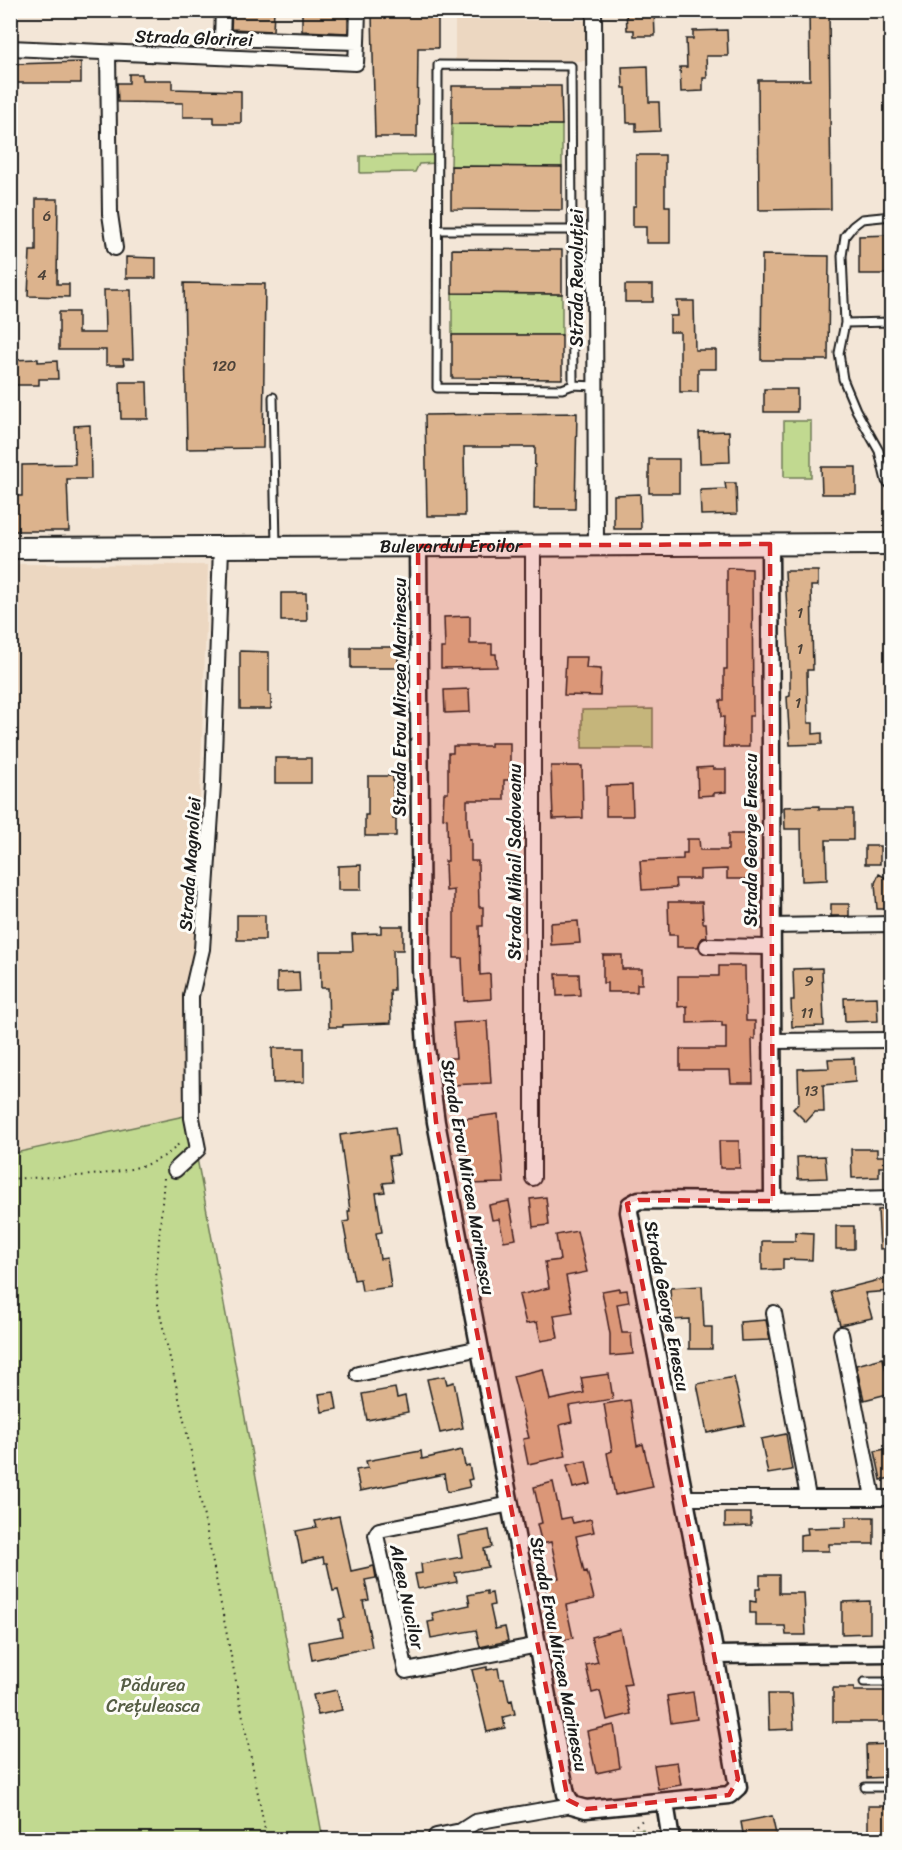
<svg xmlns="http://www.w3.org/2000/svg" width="902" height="1850" viewBox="0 0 902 1850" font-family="Sriracha,sans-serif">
<rect width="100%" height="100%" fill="#f3e6d7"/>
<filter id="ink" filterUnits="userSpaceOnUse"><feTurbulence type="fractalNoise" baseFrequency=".0167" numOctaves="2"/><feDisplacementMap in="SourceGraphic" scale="12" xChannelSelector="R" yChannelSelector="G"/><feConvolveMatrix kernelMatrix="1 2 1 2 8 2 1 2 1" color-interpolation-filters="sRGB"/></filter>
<g filter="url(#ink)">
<path fill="#ecd7c1" d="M455 20H586L587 61H455Z
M10 564 208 565 189 1115 11 1154Z"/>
<path fill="#c1d990" stroke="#6e7a56" stroke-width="1.5" d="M452 124 562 125V167L451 166Z
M437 155V163L419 164 415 172 360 173V156Z
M452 293 562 294V335H452Z
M784 421H811V477H784Z
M653 709V748H582V710Z
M189 1115 323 1839H11L10 1154Z
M643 1829 645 1839H557Z"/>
<path fill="#dcb38d" stroke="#1c1c1c" stroke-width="1.5" d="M232 10H274L273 31 231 29Z
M302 10H348V33L302 31Z
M626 10H654L655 36H634V30H627Z
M809 10H829L831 209 759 210 758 80H810Z
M438 11V48H418L417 137H375L372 14Z
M727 30 728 56H706L707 78H703V91L681 92 680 67H687L686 39H693V31Z
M81 62V83H13L14 64Z
M648 66 649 102H659L660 131 636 132V123H627L626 88H623L622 67Z
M129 74H142V80H172V89L241 91V123H214V117H183V103L118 102 117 83H129Z
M452 86H561L562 125 452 124Z
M636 155H665V206H670V243H646V227H633V206H636Z
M451 166 562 167V210L451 209Z
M36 199H58L57 284H69V297L28 296 30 251H36Z
M891 235V274H859V236Z
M452 249 562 250V294L452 293Z
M762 255 829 256 828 360H761Z
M126 257 156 258V278H126Z
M184 283 265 284 263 448 187 449Z
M625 285H653V302H625Z
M104 290H131L133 359H123L124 365H106V350H59V312H78V333H105Z
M677 301H694L695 350H716V369H698V392H680V332H670V316H678Z
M452 335H562V379L452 378Z
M38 359V362L57 361 58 379H39V385H12L11 360Z
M120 382H147L148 419H121Z
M764 389H797V412H764Z
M577 413 575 509H534L535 447H464L465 516H427L425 415Z
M90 425 91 479H67L69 531H14L12 496H22V465L75 464 74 426Z
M729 431 730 462 700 463 699 432Z
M649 459H679V493H649Z
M821 467H856V494H822Z
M725 483H736L737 514 701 515 700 490 726 489Z
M640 494 641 529H614V495Z
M727 568 752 569 753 716H749V747H723L724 717H721L720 700H724V669H727Z
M785 571H818V586H811L813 670H807L808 723H813V734L822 733V744L790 745 787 697 790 696V671Z
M281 593H306L307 621H281Z
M470 616V644H492V654H496L497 667 441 668V648H445L444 617Z
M351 647H398V668H351Z
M240 651 269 652V695H271V709H240Z
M566 657H587L586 668 601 669 600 696 564 695Z
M469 689 470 712 445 713 444 690Z
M491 743H510V780H504V800H467V822L469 840 471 839V861H478L479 907H483V926H479L480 975 490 974 491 999 464 1001 462 958H454V890L446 891 445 861H448L447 819 443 818 444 793H448V753H453V746H491Z
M275 758H311V783H275Z
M551 766H582L583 818 553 819Z
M713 767V769H726V792L714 793V795L698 796 697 768Z
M368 776H393V819H396V836H365V815H368Z
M632 785 633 816H606V786Z
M819 806V809H853V840H826L827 880 802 881 801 829H785L784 807Z
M728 834H753L752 879H727V869L700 870V879H675L676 888 642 890 640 861 683 859V853H687V839H699L700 850H728Z
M865 846H880V864H865Z
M361 865V890H338V866Z
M879 874 891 881V909H877L875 883Z
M668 902H702L703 923H706L707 937 702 938 698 947H677V935H669Z
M831 904H849V916H831Z
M237 915H265V940H237Z
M578 921 580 943 551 945 550 923Z
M381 926H403V950H393L394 990H390L391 1023 343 1025V1027H329L328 988H321L320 951H353L352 934 381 933Z
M603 955H622V969H642V984H637V992H607V983H603Z
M719 966H745L746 1021H755V1039H752L753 1083H731L730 1070H680V1049H726V1026H722V1022L687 1023V1006L678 1007V976H719Z
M822 968 824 1026 792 1027 791 1000H794L793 969Z
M299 972 300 991 277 992V973Z
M556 974H579L580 995 557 996Z
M877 997 878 1021 845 1022 844 998Z
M487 1021 491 1083 451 1085 449 1058H456L453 1023Z
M272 1048H304V1082L273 1083Z
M854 1058 855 1082 823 1085 824 1112H815L806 1122 793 1109 799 1103 798 1069 829 1068 828 1059Z
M498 1114 504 1183 468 1184 467 1147H465L461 1119Z
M395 1127 399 1155 389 1156 393 1182 383 1183 385 1192 376 1193 382 1232 376 1233 380 1259 387 1258 391 1287 362 1291 360 1279 354 1280 343 1222 349 1221 348 1211H350L340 1135Z
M719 1141H739L740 1168H720Z
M851 1149H877V1156H884V1167H879V1177L852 1178Z
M825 1156 827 1178 798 1179 797 1157Z
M546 1197 549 1225 533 1227 530 1199Z
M509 1201 516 1239 504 1241 499 1219 492 1220 489 1205Z
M891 1209V1248L880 1249 878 1210Z
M836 1226H854V1249H836Z
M577 1231 587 1272 566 1276 573 1312 554 1315 558 1338 541 1341 537 1322 526 1324 519 1295 549 1288 545 1262 560 1260 556 1235Z
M795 1232 813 1233 812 1260 783 1259V1269L762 1270V1241H795Z
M891 1277V1291L865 1293 872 1318 840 1325 831 1292Z
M702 1286 704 1327H712V1349H689V1319L672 1320 670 1288Z
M619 1288V1291L627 1290 629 1302 617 1304 622 1333H631L633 1354 610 1356V1334L602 1291Z
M766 1320 770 1340 741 1341 740 1322Z
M883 1358 891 1393 864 1400 856 1365Z
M543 1369 550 1400 584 1393 581 1378 609 1374 613 1399 569 1406 572 1422 560 1425 566 1456 528 1464 523 1439 529 1438 513 1376Z
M445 1376 447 1384 454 1382 463 1428 440 1433 427 1379Z
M734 1377 745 1425 707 1433 697 1384Z
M395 1388 397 1398 405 1396 408 1412 367 1420 362 1394Z
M334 1392 337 1409 322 1412 319 1394Z
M630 1400 637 1446 643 1444 653 1487 615 1495 607 1453 612 1451 604 1404Z
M786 1434 792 1470 768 1474 761 1439Z
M891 1448V1478L881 1480 875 1451Z
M462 1450 465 1466 469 1465 472 1479 468 1480 470 1487 447 1492 444 1474 360 1491 356 1470 368 1468 366 1461 421 1451 422 1459Z
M586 1461 591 1484 573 1488 567 1465Z
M553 1482 561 1519 571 1517 573 1523 591 1519 594 1532 576 1536 584 1572 587 1571 594 1599 566 1605 573 1638 553 1642 551 1630 555 1629 544 1581 559 1578 551 1542 542 1544 537 1524 542 1523 534 1487Z
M725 1513H751V1526L725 1527Z
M339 1516 351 1571 374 1566 376 1578 365 1580 369 1600 363 1601 372 1647 312 1660 309 1642 342 1636 339 1619 345 1618 338 1590 333 1591 327 1563H324L323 1557 302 1562 296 1531 317 1527 315 1521Z
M846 1517H874V1544H829V1551H800V1535L808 1534 807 1528 846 1527Z
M489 1530 492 1547 484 1549 488 1567 455 1573 457 1582 418 1589 415 1574 422 1573 421 1564 462 1557 458 1536Z
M760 1575H779V1593H804L806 1635H786L785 1626H756V1613H750V1601L756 1602V1589H760Z
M487 1591V1594L492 1593 494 1605 490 1606 495 1629 505 1627 508 1641 480 1647 476 1630 431 1638 428 1622 434 1621 432 1613 470 1605 468 1595Z
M870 1601V1633L842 1634V1602Z
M620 1629 631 1684 624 1685 631 1714 607 1720 600 1691 592 1693 586 1665 598 1662 591 1637Z
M487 1667V1670L498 1668 500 1679H504L509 1701 512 1700 515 1714 503 1717 505 1728 487 1732 472 1670Z
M833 1688H854V1691H891V1722H833Z
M337 1690 342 1710 318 1715 313 1695Z
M693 1692 697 1719 671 1723 667 1696Z
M768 1694H792L794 1729 769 1730Z
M614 1725 620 1768 596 1773 587 1731Z
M891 1744V1777L867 1778 866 1745Z
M677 1762 681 1785 658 1789 654 1765Z
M868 1806H891V1837H868Z
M772 1816 777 1839H744L741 1822Z"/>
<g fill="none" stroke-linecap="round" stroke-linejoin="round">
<defs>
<path id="service" d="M892 216 862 219 853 226 845 236 842 256 845 323 839 353 843 379 856 410 879 451 886 481 892 486
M438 230H571
M845 323 892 322
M573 385 571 66 438 65 437 388 562 389 573 385 595 386
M273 397 276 545
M864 1682H892
M865 1787H892"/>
<path id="minor" d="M223 10 222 38 357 42 358 10
M594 10 596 545
M10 48 356 63 357 42
M108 53 110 214 115 248
M533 545V1178
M771 926 892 924
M707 946 771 947
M772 1041 892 1040
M175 1170 198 1149 192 1118 191 996 202 949 213 784 221 547
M773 1201 892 1198
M774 1313 808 1497
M841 1334 873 1497
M358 1374 480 1348
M685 1498H892
M511 1504 379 1530 376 1535 406 1671 538 1645
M436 1836 461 1831 475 1822 572 1805"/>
<path id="tertiary" d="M418 546 421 969 426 1048 436 1122 566 1794 572 1805 586 1809 729 1795 738 1787 715 1655 629 1212 630 1205 639 1200 773 1201 770 544
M715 1655 892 1653
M665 1803 671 1840"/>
<g id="secondary">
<path id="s1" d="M10 548 892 544"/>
</g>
</defs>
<use href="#service" stroke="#1c1c1c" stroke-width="11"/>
<use href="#minor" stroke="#1c1c1c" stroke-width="18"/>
<use href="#tertiary" stroke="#1c1c1c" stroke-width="21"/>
<use href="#secondary" stroke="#1c1c1c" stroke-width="24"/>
<path stroke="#1c1c1c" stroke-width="2" stroke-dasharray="1.5 4.5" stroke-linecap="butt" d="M164 1178 156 1278 158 1305 192 1456 267 1840
M10 1179C57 1175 151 1182 181 1141
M617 1840 644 1819"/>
<use href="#service" stroke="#fdfcf7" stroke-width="7"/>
<use href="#minor" stroke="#fdfcf7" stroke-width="14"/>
<use href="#tertiary" stroke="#fdfcf7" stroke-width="16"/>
<use href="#secondary" stroke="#fdfcf7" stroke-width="20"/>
</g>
</g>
<path fill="#d62828" fill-opacity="0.2" stroke="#d62828" stroke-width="4.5" stroke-dasharray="12 8" stroke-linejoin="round" d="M770 544 773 1201 639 1200 627 1204 738 1779 729 1795 586 1809 568 1800 436 1122 421 969 418 546Z"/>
<g text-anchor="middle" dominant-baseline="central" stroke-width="6" stroke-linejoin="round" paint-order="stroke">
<g font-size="15" fill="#4c4238">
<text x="47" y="216">6</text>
<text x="42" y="275">4</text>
<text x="224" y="366">120</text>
<text x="800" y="613">1</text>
<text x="800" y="649">1</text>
<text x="798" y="703">1</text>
<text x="809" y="981">9</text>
<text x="807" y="1013">11</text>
<text x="811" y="1091">13</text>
</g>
<g font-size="18" fill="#1c1c1c" stroke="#fdfcf7">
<text transform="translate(194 38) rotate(2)">Strada Glorirei</text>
<text transform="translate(577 278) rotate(-90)">Strada Revoluției</text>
<text stroke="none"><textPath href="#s1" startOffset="441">Bulevardul Eroilor</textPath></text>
<text transform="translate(400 697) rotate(-90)">Strada Erou Mircea Marinescu</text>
<text transform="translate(751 840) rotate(-90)">Strada George Enescu</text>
<text transform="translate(515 862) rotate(-90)">Strada Mihail Sadoveanu</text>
<text transform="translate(190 864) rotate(-86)">Strada Magnoliei</text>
<text transform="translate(468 1177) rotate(80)">Strada Erou Mircea Marinescu</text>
<text transform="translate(667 1306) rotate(79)">Strada George Enescu</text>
<text transform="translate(407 1597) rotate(78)">Aleea Nucilor</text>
<text transform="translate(559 1654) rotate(79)">Strada Erou Mircea Marinescu</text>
</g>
<g font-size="18" fill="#565e45" stroke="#fdfcf7">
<text x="153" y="1685">Pădurea<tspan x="153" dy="21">Crețuleasca</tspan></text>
</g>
</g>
<rect width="902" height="1850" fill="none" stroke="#fdfcf7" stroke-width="36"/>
<rect x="18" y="18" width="866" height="1814" fill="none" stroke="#1c1c1c" stroke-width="2" filter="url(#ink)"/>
</svg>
